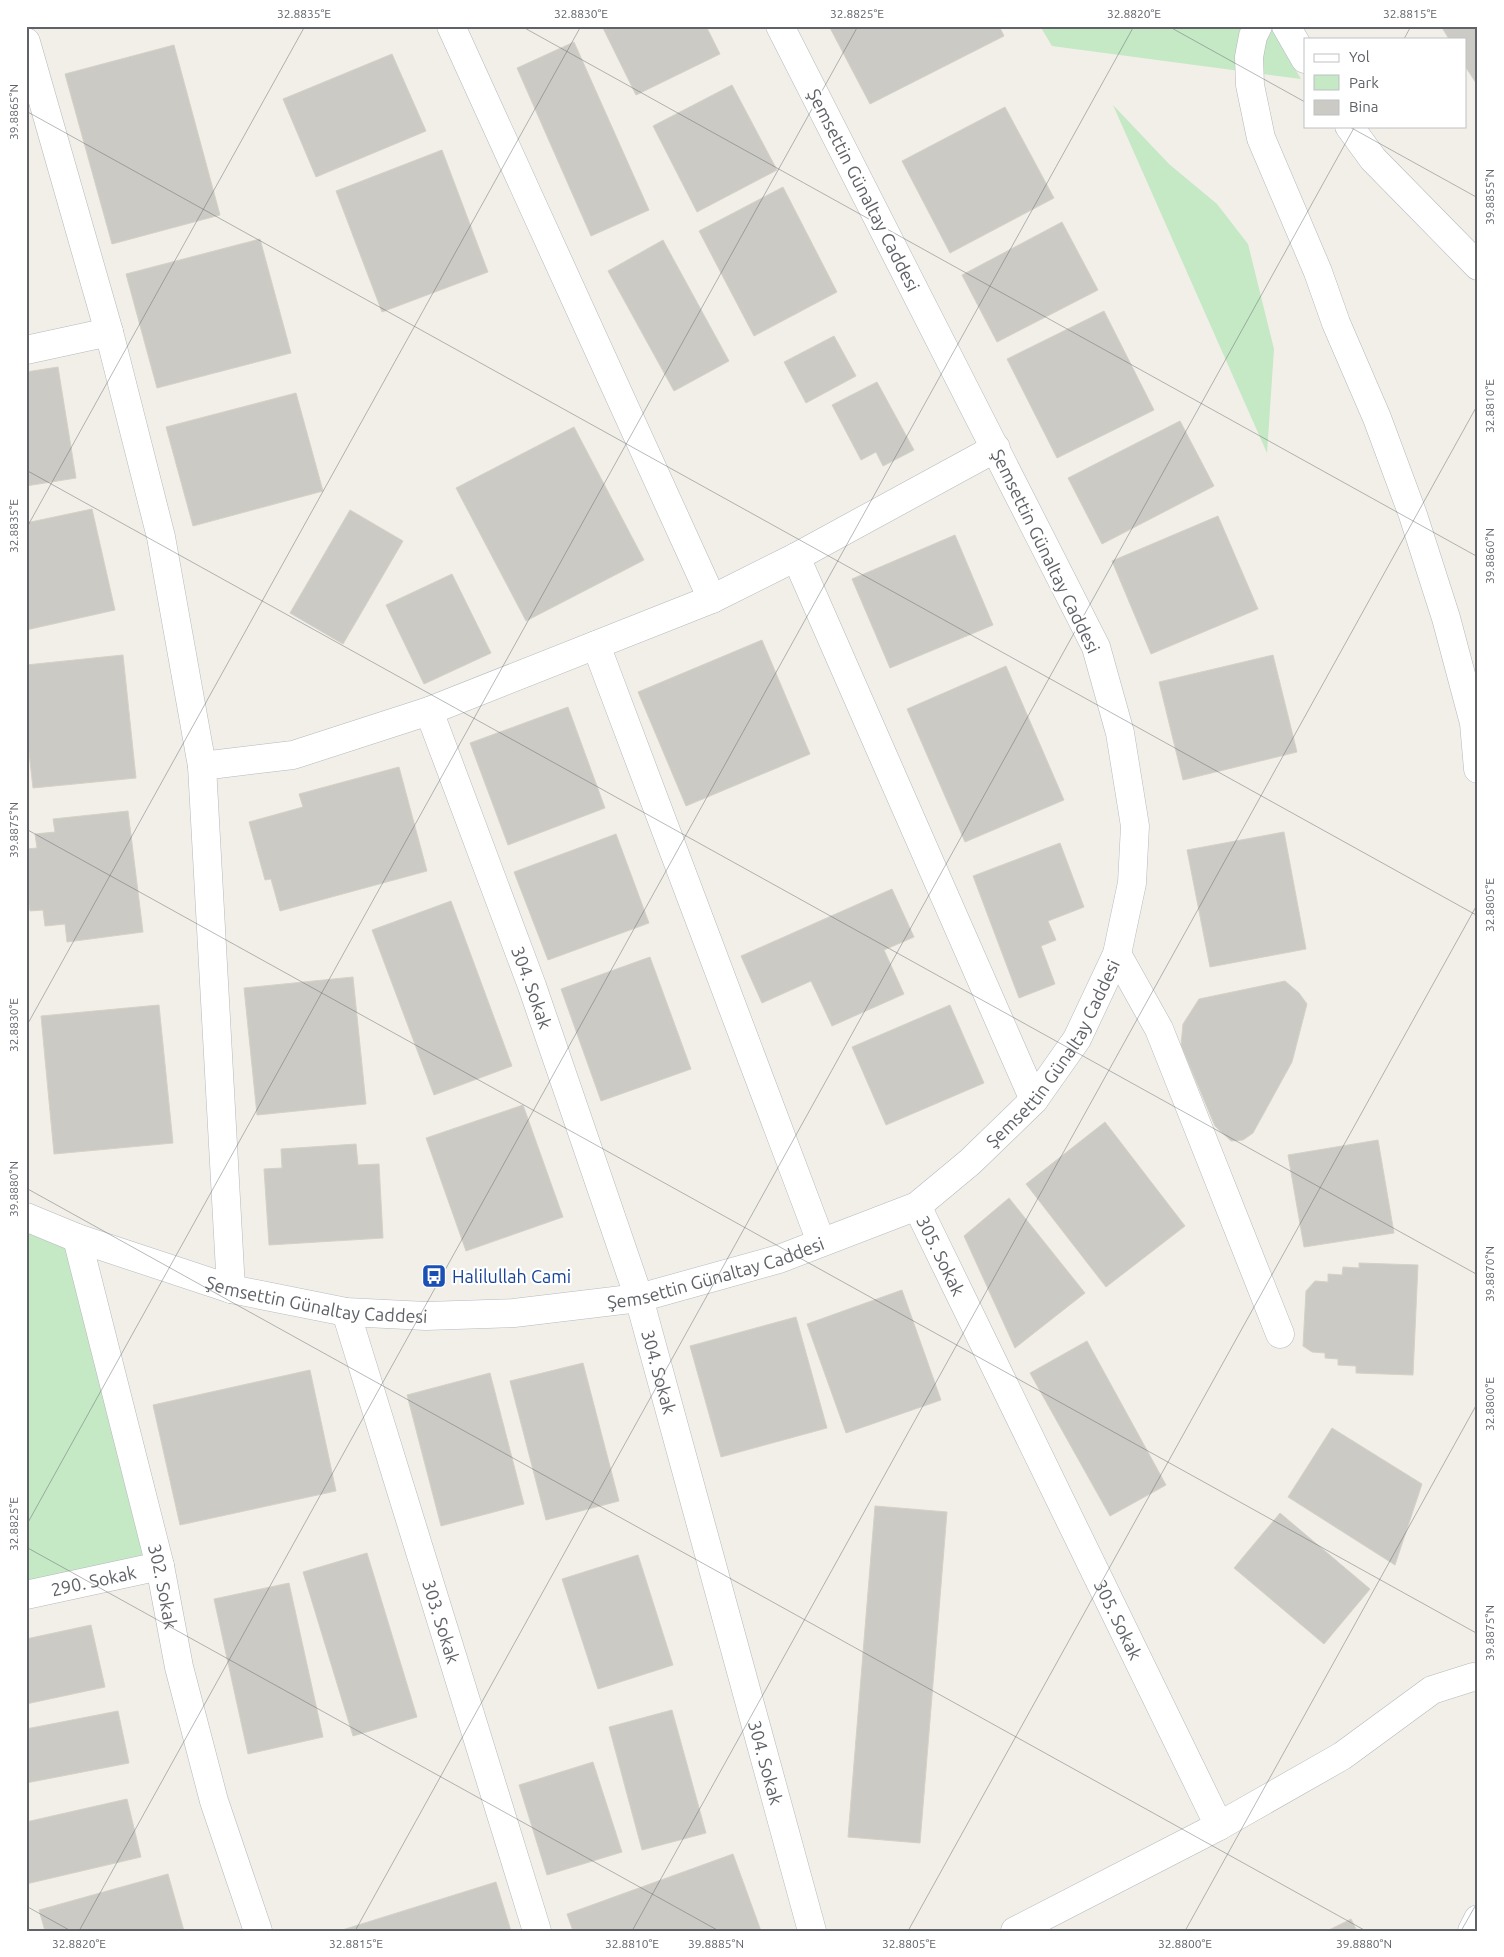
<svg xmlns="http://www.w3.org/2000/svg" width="1504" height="1957" viewBox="0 0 1504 1957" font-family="Ubuntu,sans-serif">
<rect width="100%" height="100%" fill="#f1efe8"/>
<path fill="#c5e8c5" d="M1040 26H1270L1301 79 1052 46Z
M1113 105 1169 164 1217 204 1248 244 1274 349 1267 453Z
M26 1217 77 1238 160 1566 26 1595Z"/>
<path fill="#cccac5" stroke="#d6d1c6" d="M602 26H706L720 54 636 95Z
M829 26H999L1004 36 870 104Z
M1441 26H1478V86L1465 66V39H1449Z
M574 42 649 210 591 236 517 68Z
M174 45 220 215 112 244 65 74Z
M392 54 426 131 316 177 283 99Z
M732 85 777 170 697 212 653 126Z
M1005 107 1054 198 950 253 902 161Z
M442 150 488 272 382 312 336 191Z
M783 187 837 292 754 336 699 231Z
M1062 222 1098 290 997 342 962 275Z
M260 239 291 353 157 388 126 274Z
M663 240 729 361 674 391 608 271Z
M1104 311 1154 410 1057 458 1007 359Z
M834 336 856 376 806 403 784 362Z
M58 367 76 478 26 486V372Z
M877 382 914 450 883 466 876 452 861 460 832 405Z
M296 393 323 491 193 526 166 427Z
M1180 421 1214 486 1102 544 1068 478Z
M574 427 644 560 526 621 456 488Z
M92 509 115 610 26 630V523Z
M350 510 403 541 343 644 290 613Z
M1218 516 1258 609 1151 654 1112 561Z
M955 535 993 625 890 668 852 579Z
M452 574 491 653 424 684 386 605Z
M762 640 810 754 686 806 638 692Z
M123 655 136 778 33 788 26 725V665Z
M1273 655 1297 752 1183 780 1159 682Z
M1006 666 1064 800 965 842 907 709Z
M568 707 605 808 508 845 470 743Z
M399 767 427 871 280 911 271 879 265 880 249 822 303 807 299 794Z
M128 811 143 932 67 942 65 924 45 926 43 910 30 911 26 882V849L37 848 35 834 55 832 53 819Z
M1284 832 1306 949 1210 967 1187 850Z
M616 834 649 923 548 960 514 872Z
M1060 843 1084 907 1048 921 1056 940 1041 946 1055 984 1019 998 973 876Z
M892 889 914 937 884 950 904 994 832 1026 811 981 762 1003 741 956Z
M451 901 512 1066 434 1095 372 930Z
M650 957 691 1069 601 1101 561 989Z
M353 977 366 1104 257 1115 244 988Z
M1285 981 1299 993 1307 1004 1292 1062 1253 1133 1243 1140 1231 1141 1215 1126 1181 1045 1183 1024 1199 999Z
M159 1005 173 1143 54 1154 41 1016Z
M950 1005 984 1083 886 1125 852 1047Z
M523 1105 563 1217 466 1251 426 1138Z
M1105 1122 1185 1226 1106 1287 1026 1184Z
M1378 1140 1394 1233 1304 1247 1288 1155Z
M356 1144 358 1165 379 1164 383 1238 269 1245 264 1169 282 1168 281 1149Z
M1009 1198 1085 1293 1015 1348 964 1236Z
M1359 1263 1418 1265 1413 1375 1356 1373V1366L1338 1365V1359L1325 1358V1353L1312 1352 1303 1346 1306 1291 1315 1281 1328 1282V1274L1342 1275 1343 1267 1359 1268Z
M902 1290 941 1400 846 1433 807 1324Z
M796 1317 827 1428 721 1457 690 1346Z
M1087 1341 1166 1485 1110 1516 1030 1373Z
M583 1363 619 1501 546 1520 510 1381Z
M310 1370 336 1491 180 1525 153 1405Z
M490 1373 524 1504 441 1526 407 1395Z
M1332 1428 1422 1484 1395 1565 1288 1497Z
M875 1506 947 1512 920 1843 848 1837Z
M1280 1513 1370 1589 1324 1644 1234 1568Z
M367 1553 417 1717 353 1736 303 1572Z
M638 1555 673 1665 598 1689 562 1579Z
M289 1583 323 1737 248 1754 214 1599Z
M91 1625 105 1687 26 1704V1639Z
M672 1710 706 1833 642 1850 609 1727Z
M118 1711 129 1763 26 1783V1729Z
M593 1762 622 1852 547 1875 519 1785Z
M127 1799 141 1857 26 1884V1822Z
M733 1854 761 1931H573L567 1914Z
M168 1874 184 1931H45L39 1910Z
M496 1882 511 1931H339Z
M1351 1919 1357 1931H1327Z"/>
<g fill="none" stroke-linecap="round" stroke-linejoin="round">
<defs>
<g id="street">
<path d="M451 26 712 599"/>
<path d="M1258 26 1253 36 1249 57 1250 85 1261 138 1318 272 1336 323 1377 418 1413 515 1446 618 1474 723 1478 769"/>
<path d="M26 42 109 332 161 537 202 766 231 1289"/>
<path d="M26 350 109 332"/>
<path d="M796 557 1034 1100"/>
<path d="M596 645 821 1242"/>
<path id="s1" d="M429 711 532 986 639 1298 812 1931"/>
<path d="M202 766 293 755 429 711 712 599 796 557 996 448"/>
<path d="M1117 954 1159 1029 1280 1334"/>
<path id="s2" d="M917 1206 1219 1826 1015 1931"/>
<path id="s3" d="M77 1238 160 1566 179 1667 214 1801 258 1931"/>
<path id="s4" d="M346 1312 537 1931"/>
<path id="s5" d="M26 1595 160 1566"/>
<path d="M1219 1826 1342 1756 1432 1690 1473 1677 1478 1678"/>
<path d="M1472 1931 1478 1919"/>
</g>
<g id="secondary">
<path d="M1286 26 1305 59"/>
<path d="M1349 126 1373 159 1478 266"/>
<path id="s6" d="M26 1217 77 1238 231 1289 346 1312 426 1316 514 1313 639 1298 779 1259 917 1206 970 1162 1034 1100 1077 1039 1117 954 1132 883 1135 826 1120 733 1096 647 780 26"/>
</g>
</defs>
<use href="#street" stroke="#b5b8bc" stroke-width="29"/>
<use href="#secondary" stroke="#b6babf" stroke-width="29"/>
<use href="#street" stroke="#fff" stroke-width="28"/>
<use href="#secondary" stroke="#fff" stroke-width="28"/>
</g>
<path fill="none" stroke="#5f6368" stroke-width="1" stroke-opacity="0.45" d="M521 26 1478 557M1168 26 1305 102M26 30 28 26M1404 39 1411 26M26 111 1478 916M1348 126 1478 198M26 470 1478 1275M26 529 305 26M26 829 1478 1634M26 1027 581 26M26 1188 1366 1931M26 1526 858 26M26 1547 719 1931M26 1906 71 1931M79 1931 1134 26M355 1931 1355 126M632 1931 1478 404M908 1931 1478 903M1185 1931 1478 1402M1461 1931 1478 1901"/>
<defs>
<symbol id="bus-square" viewBox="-11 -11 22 22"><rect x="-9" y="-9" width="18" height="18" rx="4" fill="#1a4fb4" stroke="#fff"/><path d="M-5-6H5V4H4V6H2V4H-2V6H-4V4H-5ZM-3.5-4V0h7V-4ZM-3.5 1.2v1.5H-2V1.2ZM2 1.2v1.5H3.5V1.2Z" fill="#fff"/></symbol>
</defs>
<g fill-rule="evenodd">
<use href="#bus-square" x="420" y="1262" width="28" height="28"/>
</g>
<g text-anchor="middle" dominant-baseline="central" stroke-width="4.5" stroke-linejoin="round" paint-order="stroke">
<g font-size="18" fill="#5f6368" stroke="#fff">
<text transform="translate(864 190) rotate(63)">Şemsettin Günaltay Caddesi</text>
<text transform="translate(1046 551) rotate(64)">Şemsettin Günaltay Caddesi</text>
<text stroke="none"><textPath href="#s1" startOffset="295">304. Sokak</textPath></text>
<text stroke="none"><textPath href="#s6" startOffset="1129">Şemsettin Günaltay Caddesi</textPath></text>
<text stroke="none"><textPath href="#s2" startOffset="55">305. Sokak</textPath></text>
<text stroke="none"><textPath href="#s6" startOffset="709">Şemsettin Günaltay Caddesi</textPath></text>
<text stroke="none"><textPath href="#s6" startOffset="304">Şemsettin Günaltay Caddesi</textPath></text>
<text stroke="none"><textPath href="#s1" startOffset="700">304. Sokak</textPath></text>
<text stroke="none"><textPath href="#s5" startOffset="69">290. Sokak</textPath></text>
<text stroke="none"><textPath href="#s3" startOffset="359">302. Sokak</textPath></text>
<text stroke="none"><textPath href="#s2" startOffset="460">305. Sokak</textPath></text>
<text stroke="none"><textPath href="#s4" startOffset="324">303. Sokak</textPath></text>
<text stroke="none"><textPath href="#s1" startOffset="1105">304. Sokak</textPath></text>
</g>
<g font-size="18" fill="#164399" stroke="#fff" text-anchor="start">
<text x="452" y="1276">Halilullah Cami</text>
</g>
</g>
<rect width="1504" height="1957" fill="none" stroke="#ffffff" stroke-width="55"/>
<rect x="1304" y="38" width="162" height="90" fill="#ffffff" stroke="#bfc1c3"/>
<rect x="1314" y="54" width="25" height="8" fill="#ffffff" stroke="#bfc1c3"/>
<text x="1349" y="62" font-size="15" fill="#5f6368">Yol</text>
<rect x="1314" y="75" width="25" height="15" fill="#c5e8c5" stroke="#bfc1c3"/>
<text x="1349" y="88" font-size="15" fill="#5f6368">Park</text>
<rect x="1314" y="100" width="25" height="15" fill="#cccac5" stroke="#bfc1c3"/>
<text x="1349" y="112" font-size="15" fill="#5f6368">Bina</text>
<rect x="28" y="28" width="1448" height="1902" fill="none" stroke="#5f6368" stroke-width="2"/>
<g font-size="12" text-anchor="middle" fill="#5f6368">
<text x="304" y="18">32.8835°E</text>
<text x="581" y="18">32.8830°E</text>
<text x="857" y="18">32.8825°E</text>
<text x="1134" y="18">32.8820°E</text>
<text x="1410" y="18">32.8815°E</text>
<text transform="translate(14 112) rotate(-90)" y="4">39.8865°N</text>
<text transform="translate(1490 197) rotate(-90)" y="4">39.8855°N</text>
<text transform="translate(1490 406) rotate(-90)" y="4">32.8810°E</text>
<text transform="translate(14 526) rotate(-90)" y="4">32.8835°E</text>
<text transform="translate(1490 556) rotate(-90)" y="4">39.8860°N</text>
<text transform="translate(14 830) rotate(-90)" y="4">39.8875°N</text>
<text transform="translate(1490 905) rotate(-90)" y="4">32.8805°E</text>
<text transform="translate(14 1025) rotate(-90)" y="4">32.8830°E</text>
<text transform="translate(14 1189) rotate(-90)" y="4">39.8880°N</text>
<text transform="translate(1490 1274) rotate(-90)" y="4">39.8870°N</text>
<text transform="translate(1490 1404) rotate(-90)" y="4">32.8800°E</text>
<text transform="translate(14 1524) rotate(-90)" y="4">32.8825°E</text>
<text transform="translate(1490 1633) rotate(-90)" y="4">39.8875°N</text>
<text x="79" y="1948">32.8820°E</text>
<text x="356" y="1948">32.8815°E</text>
<text x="632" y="1948">32.8810°E</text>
<text x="716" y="1948">39.8885°N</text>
<text x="909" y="1948">32.8805°E</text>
<text x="1185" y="1948">32.8800°E</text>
<text x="1364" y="1948">39.8880°N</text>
</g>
</svg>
